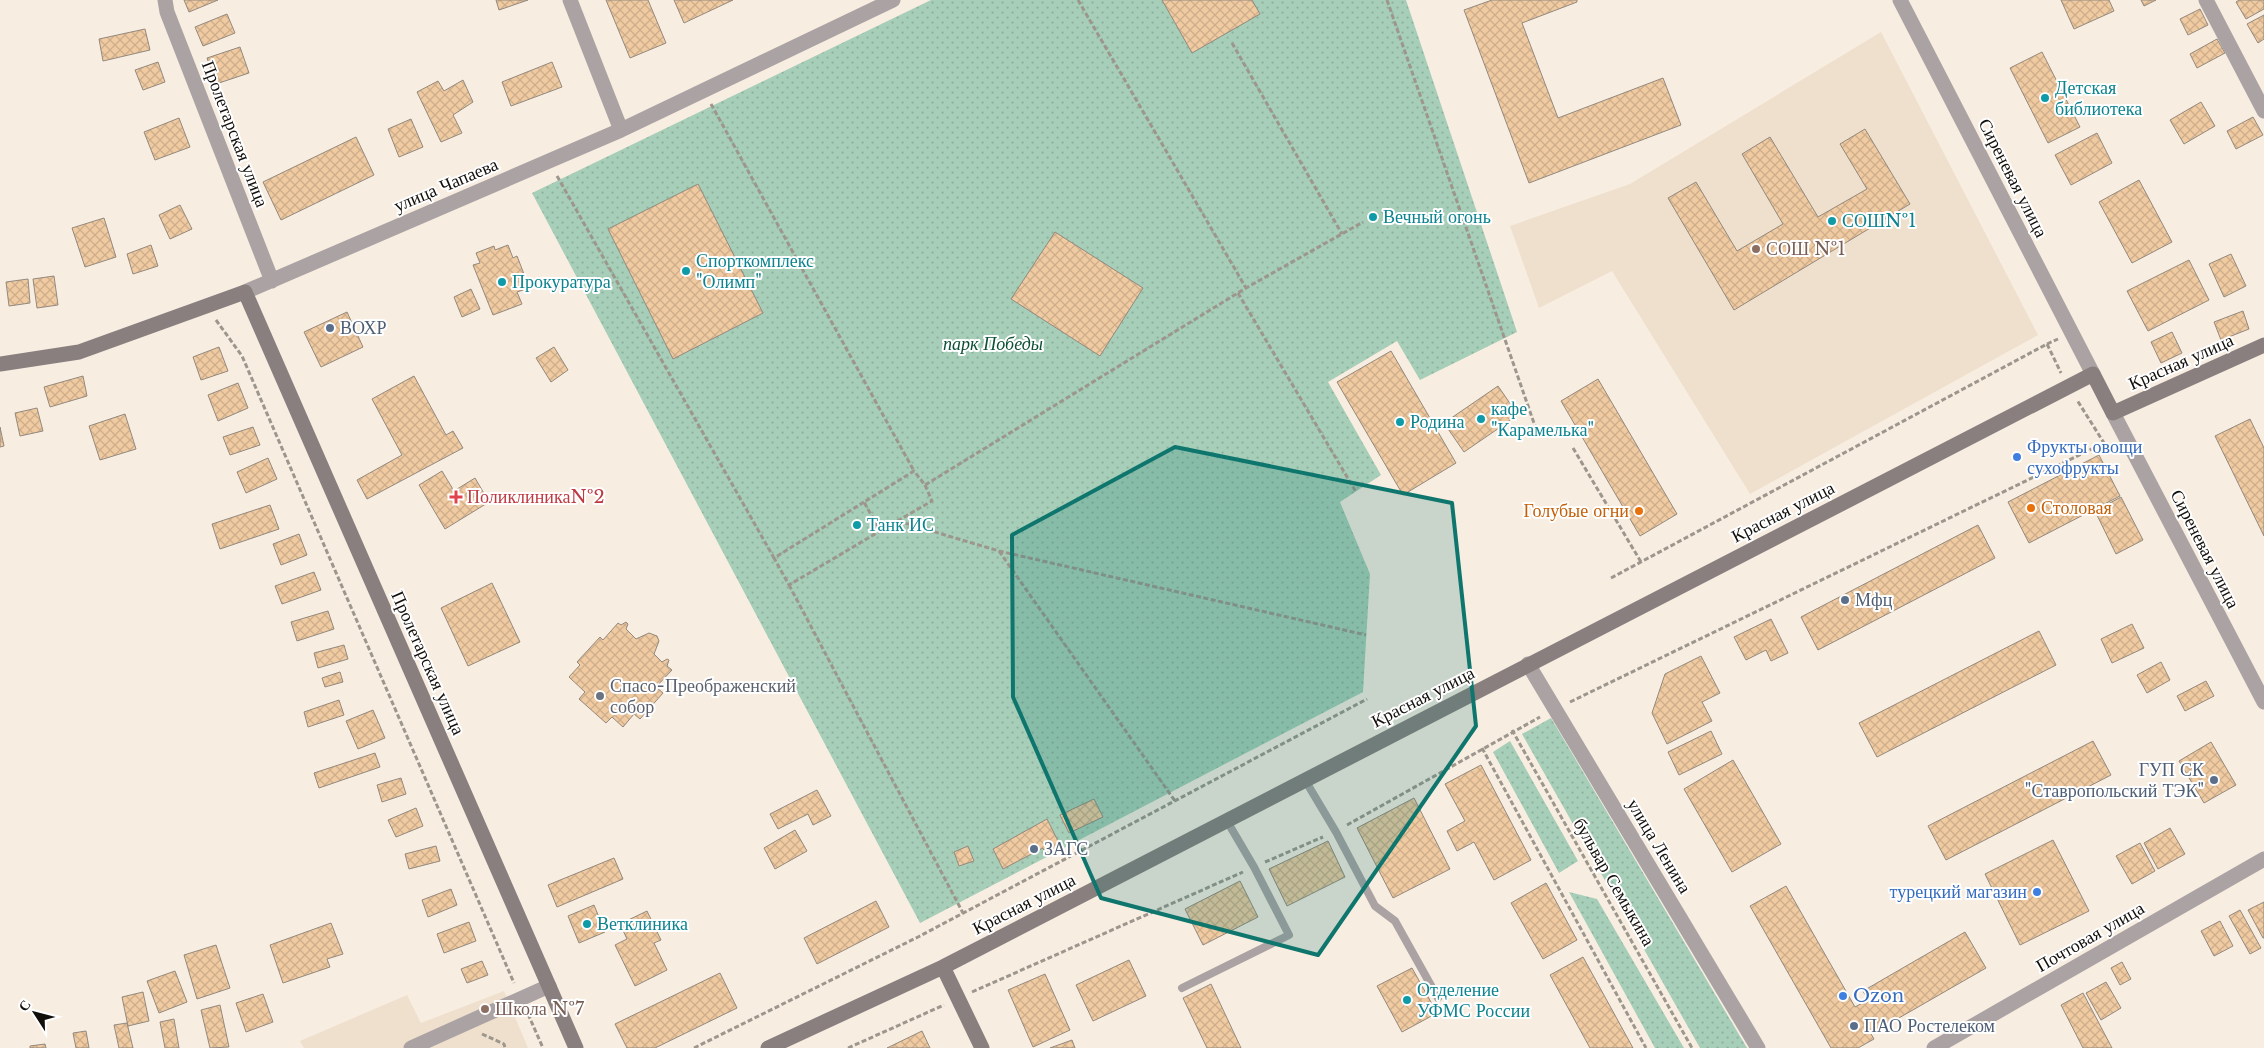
<svg xmlns="http://www.w3.org/2000/svg" width="2264" height="1048" viewBox="0 0 2264 1048" font-family="'Libre Baskerville',serif">
<defs>
<pattern id="green-dots" width="8" height="8" patternUnits="userSpaceOnUse" patternTransform="scale(1.25)"><rect width="8" height="8" fill="#a6ceb8"/><path d="M2 2h.1M6 6h.1" fill="none" stroke="#8eb09d" stroke-width="1.8" stroke-linecap="round"/></pattern>
<pattern id="building-cross-hatch" width="8" height="8" patternUnits="userSpaceOnUse" patternTransform="scale(1.25)"><rect width="8" height="8" fill="#f0cba2"/><path d="M0 0l8 8M0 8l8-8" fill="none" stroke="#cdad8a"/></pattern>
</defs>
<rect width="100%" height="100%" fill="#f8ede1"/>
<path fill="#efe0ce" d="M1881 32 2038 335 1750 494 1612 271 1539 308 1510 226 1630 184Z
M504 991 528 1048H304L300 1041 407 995 421 1023Z"/>
<path fill="url(#green-dots)" d="M931 0H1406L1517 332 1420 380 1397 341 1328 382 1381 475 1340 502 1370 574 1363 692 920 923 532 193Z
M1551 718 1747 1048H1700L1522 734Z
M1510 741 1578 861 1559 873 1493 752Z
M1569 892 1597 899 1684 1048H1655Z"/>
<path fill="url(#building-cross-hatch)" stroke="#93897e" d="M184 0H218L189 12Z
M496 0H528L499 10Z
M606 0H648L666 43 630 58Z
M674 0H733L684 23Z
M1162 0H1252L1260 14 1192 53Z
M1492 0H1577V2L1522 23 1558 118 1663 78 1681 125 1529 183 1464 10Z
M2061 0H2109L2114 11 2074 29Z
M2141 0H2156L2144 6Z
M2239 0H2264V9L2246 19 2236 2Z
M2200 9 2208 25 2188 35 2180 19Z
M227 14 235 33 203 46 195 27Z
M2264 15V39L2258 43 2247 24Z
M145 29 150 50 103 61 99 39Z
M2217 39 2225 53 2197 68 2190 54Z
M240 47 249 73 216 84 207 58Z
M2042 52 2080 127 2048 143 2010 68Z
M158 62 165 82 143 90 135 70Z
M552 62 562 87 511 106 502 82Z
M463 80 473 102 453 115 462 133 441 142 417 92 438 81 444 91Z
M2201 102 2215 126 2184 144 2170 120Z
M2253 117 2263 135 2236 149 2227 131Z
M179 118 190 147 155 160 144 132Z
M411 119 423 147 399 157 388 129Z
M1865 129 1910 204 1734 310 1668 198 1696 182 1737 251 1783 224 1742 154 1770 137 1818 217 1867 189 1840 144Z
M2097 133 2112 163 2071 185 2055 155Z
M356 137 374 175 281 220 263 182Z
M2139 180 2172 242 2132 263 2099 202Z
M698 184 763 313 673 359 608 229Z
M180 205 192 229 170 239 159 215Z
M104 218 116 257 85 267 72 228Z
M1055 232 1143 288 1100 356 1011 299Z
M151 245 158 266 133 274 127 254Z
M508 245 513 258 517 256 524 274 520 275 526 289 517 292 522 304 493 315 473 265 480 263 476 253 494 246 495 250Z
M2231 254 2246 286 2224 297 2209 264Z
M2189 260 2209 300 2148 331 2127 291Z
M54 276 58 305 37 308 33 279Z
M28 279 30 303 9 306 6 282Z
M471 289 480 309 462 317 454 297Z
M2243 311 2249 329 2221 340 2214 322Z
M347 312 363 347 321 367 304 332Z
M2172 332 2182 353 2161 363 2151 342Z
M219 347 228 371 201 380 193 357Z
M554 347 568 370 551 382 536 358Z
M1391 351 1456 463 1403 495 1337 382Z
M83 376 87 396 50 407 44 387Z
M414 376 446 435 453 431 463 448 367 499 357 480 402 455 372 399Z
M1598 379 1677 514 1640 536 1561 401Z
M238 383 248 408 218 421 208 395Z
M1498 386 1518 415 1464 452 1444 423Z
M37 408 43 431 20 436 15 413Z
M125 414 136 449 100 460 89 426Z
M2250 419 2264 448V536L2215 436Z
M0 427 4 446 0 447Z
M253 427 260 445 230 455 223 437Z
M2099 455 2120 496 2029 543 2008 502Z
M268 458 277 479 246 493 237 472Z
M442 471 454 491 475 478 489 502 445 529 419 485Z
M2121 497 2143 540 2116 554 2095 511Z
M270 505 279 529 220 549 212 524Z
M1978 525 1995 558 1818 650 1801 617Z
M299 534 307 555 281 565 273 544Z
M314 572 321 590 282 604 275 586Z
M492 583 520 642 468 666 441 608Z
M328 611 334 629 297 641 291 622Z
M1771 619 1788 653 1771 661 1766 650 1746 660 1734 637Z
M626 622 628 624 626 629 636 639 649 633 657 636 659 641 654 654 662 662 667 659 669 660 667 666 672 670 656 687 663 693 640 719 634 714 623 727 612 717 606 723 579 699 585 692 569 677 580 665 577 662 600 637 603 640 618 623 621 625Z
M2132 624 2144 648 2112 663 2101 639Z
M2039 631 2056 665 1877 757 1859 723Z
M344 645 348 659 318 668 314 653Z
M1701 656 1720 693 1702 702 1712 721 1667 744 1652 713 1665 674Z
M2161 662 2170 680 2147 693 2137 675Z
M340 672 343 682 325 687 322 678Z
M2206 681 2214 696 2185 711 2177 696Z
M339 700 344 715 308 727 304 712Z
M373 710 385 738 358 749 346 721Z
M1711 731 1722 754 1679 775 1668 752Z
M2093 741 2111 775 1946 860 1928 826Z
M2211 742 2236 785 2204 803 2179 761Z
M375 753 380 767 319 788 314 773Z
M1733 760 1781 844 1732 872 1684 789Z
M1481 765 1531 860 1494 880 1474 842 1457 851 1447 831 1465 821 1445 784Z
M401 778 406 794 382 802 377 785Z
M817 790 831 816 813 825 808 814 778 829 770 814Z
M1414 798 1450 869 1393 898 1357 828Z
M1094 799 1103 817 1069 833 1060 815Z
M416 808 423 826 396 837 388 820Z
M1047 819 1061 847 1046 854 1043 848 1003 869 993 849Z
M2170 828 2185 854 2158 869 2144 843Z
M795 830 807 851 775 869 764 848Z
M2053 840 2089 911 2020 945 1985 874Z
M1328 841 1345 877 1287 906 1269 869Z
M2140 843 2155 871 2132 884 2116 856Z
M436 846 440 861 409 869 405 854Z
M968 846 974 861 959 866 954 852Z
M614 858 623 879 557 907 548 885Z
M1240 881 1258 917 1203 945 1185 909Z
M1546 883 1577 940 1543 959 1511 903Z
M1786 886 1855 1007 1868 1000 1863 991 1965 932 1986 968 1871 1034 1874 1039 1858 1048H1831L1750 906Z
M451 889 457 905 428 917 422 900Z
M876 901 889 927 817 964 804 938Z
M2264 902V938H2263L2248 910Z
M594 905 605 932 579 943 568 916Z
M2240 910 2261 948 2250 954 2229 916Z
M647 911 661 940 654 943 667 970 635 986 615 945 627 939 620 924Z
M2220 921 2233 946 2214 956 2201 931Z
M469 922 476 941 444 953 437 934Z
M331 923 343 954 327 959 330 967 283 983 270 945Z
M216 945 230 988 197 999 184 955Z
M1583 957 1633 1048H1590L1550 975Z
M1129 960 1146 996 1093 1021 1076 985Z
M482 961 488 975 467 983 461 969Z
M2122 962 2131 979 2120 985 2111 968Z
M1412 968 1437 1013 1402 1032 1377 986Z
M175 971 187 1002 159 1013 147 981Z
M720 973 737 1008 655 1048H627L615 1024Z
M1045 974 1070 1030 1033 1047 1008 990Z
M2106 982 2121 1008 2101 1020 2086 993Z
M1211 984 1241 1048H1207L1183 998Z
M143 992 149 1021 128 1026 122 997Z
M2083 993 2112 1048H2083L2061 1005Z
M263 994 273 1022 246 1032 236 1003Z
M220 1005 229 1047 210 1048 201 1010Z
M174 1019 179 1048H165L160 1022Z
M127 1023 133 1048H119L114 1025Z
M86 1031 89 1048H76L73 1033Z
M922 1031 930 1048H887Z
M1072 1040 1075 1048H1050Z
M45 1044 46 1048H30V1046Z"/>
<g fill="none" stroke-linecap="round" stroke-linejoin="round">
<path stroke="#9d968d" stroke-width="3" stroke-dasharray="5 2.5" stroke-linecap="butt" d="M1078 0 1246 288
M1387 0 1535 426
M1232 43 1342 234
M711 104 914 471
M557 176 774 558
M1238 293 1356 492
M216 320 242 356 514 983
M2047 344 2058 339
M1573 448 1641 562
M925 485 932 501 880 531 864 502 914 471 925 485 1246 288 1363 222
M864 502 774 558 789 585 880 531
M898 521 999 551 1366 635
M999 551 1175 801
M1611 578 2047 344 2061 373
M789 585 963 913
M1570 702 2104 443 2077 400
M1512 730 1692 1048
M1482 748 1646 1048
M1347 825 1540 717
M1265 862 1323 837
M972 992 1243 872
M528 1014 543 1048
M482 1034 504 1044 505 1048
M694 1048 918 937 1367 699
M848 1048 944 1005"/>
<path stroke="#aba3a3" stroke-width="8" d="M1305 780 1336 832 1375 906 1395 921 1438 998
M1182 988 1289 935 1254 867 1227 821"/>
<path stroke="#aba3a3" stroke-width="15" d="M165 0 167 12 272 281
M570 0 621 130
M1900 0 2093 374
M2206 0 2264 111
M245 292 621 130 893 0
M2113 413 2264 702
M1528 664 1758 1048
M411 1048 549 986
M1934 1048 2264 859"/>
<path stroke="#897f7f" stroke-width="15" d="M0 364 79 352 245 292 576 1048
M943 967 982 1048
M768 1048 943 967 2093 374 2113 413 2264 345"/>
</g>
<path fill="#0f766e" fill-opacity="0.2" stroke="#0f766e" stroke-width="4" stroke-linejoin="round" d="M1175 447 1452 503 1476 726 1318 955 1101 898 1013 697 1012 535Z"/>
<g fill="#0f9aa8" stroke="#fff" stroke-width="2">
<circle cx="2045" cy="98" r="5"/>
<circle cx="1373" cy="217" r="5"/>
<circle cx="1832" cy="221" r="5"/>
<circle cx="686" cy="271" r="5"/>
<circle cx="502" cy="282" r="5"/>
<circle cx="1481" cy="419" r="5"/>
<circle cx="1400" cy="422" r="5"/>
<circle cx="857" cy="525" r="5"/>
<circle cx="587" cy="924" r="5"/>
<circle cx="1407" cy="1000" r="5"/>
</g>
<g fill="#8d6e63" stroke="#fff" stroke-width="2">
<circle cx="1756" cy="249" r="5"/>
<circle cx="485" cy="1009" r="5"/>
</g>
<g fill="#5c6f8a" stroke="#fff" stroke-width="2">
<circle cx="330" cy="328" r="5"/>
<circle cx="1845" cy="600" r="5"/>
<circle cx="2214" cy="780" r="5"/>
<circle cx="1034" cy="849" r="5"/>
<circle cx="1854" cy="1026" r="5"/>
</g>
<g fill="#3f7fe0" stroke="#fff" stroke-width="2">
<circle cx="2017" cy="457" r="5"/>
<circle cx="2037" cy="892" r="5"/>
<circle cx="1843" cy="996" r="5"/>
</g>
<path fill="#e0444e" stroke="#fff" stroke-width="2" d="M453.5 489.5h5v5h5v5h-5v5h-5v-5h-5v-5h5z"/>
<g fill="#e8710a" stroke="#fff" stroke-width="2">
<circle cx="2031" cy="508" r="5"/>
<circle cx="1639" cy="511" r="5"/>
</g>
<circle fill="#6b7280" stroke="#fff" stroke-width="2" cx="600" cy="696" r="5"/>
<g text-anchor="middle" dominant-baseline="central" stroke-width="4" stroke-linejoin="round" paint-order="stroke">
<g font-size="18" fill="#0d838f" stroke="#fff" text-anchor="start">
<text x="2055" y="88">Детская<tspan x="2055" dy="21">библиотека</tspan></text>
<text x="1383" y="217">Вечный огонь</text>
<text x="1842" y="221">СОШ№1</text>
<text x="696" y="261">Спорткомплекс<tspan x="696" dy="21">"Олимп"</tspan></text>
<text x="512" y="282">Прокуратура</text>
<text x="1491" y="409">кафе<tspan x="1491" dy="21">"Карамелька"</tspan></text>
<text x="1410" y="422">Родина</text>
<text x="867" y="525">Танк ИС</text>
<text x="597" y="924">Ветклиника</text>
<text x="1417" y="990">Отделение<tspan x="1417" dy="21">УФМС России</tspan></text>
</g>
<g font-size="18" fill="#120f0b" stroke="#fff">
<text transform="translate(235 134) rotate(69)">Пролетарская улица</text>
<text transform="translate(2013 178) rotate(63)">Сиреневая улица</text>
<text transform="translate(446 185) rotate(-23)">улица Чапаева</text>
<text transform="translate(2181 362) rotate(-24)">Красная улица</text>
<text transform="translate(1783 512) rotate(-27)">Красная улица</text>
<text transform="translate(2205 549) rotate(63)">Сиреневая улица</text>
<text transform="translate(428 663) rotate(66)">Пролетарская улица</text>
<text transform="translate(1423 697) rotate(-27)">Красная улица</text>
<text transform="translate(1659 846) rotate(59)">улица Ленина</text>
<text transform="translate(1614 882) rotate(60)">бульвар Семыкина</text>
<text transform="translate(1024 904) rotate(-27)">Красная улица</text>
<text transform="translate(2090 937) rotate(-30)">Почтовая улица</text>
</g>
<g font-size="18" fill="#785e54" stroke="#fff" text-anchor="start">
<text x="1766" y="249">СОШ №1</text>
<text x="495" y="1009">Школа №7</text>
</g>
<g font-size="18" fill="#4e5e75" stroke="#fff" text-anchor="start">
<text x="340" y="328">ВОХР</text>
<text x="1855" y="600">Мфц</text>
<text x="2204" y="770" text-anchor="end">ГУП СК<tspan x="2204" dy="21">"Ставропольский ТЭК"</tspan></text>
<text x="1044" y="849">ЗАГС</text>
<text x="1864" y="1026">ПАО Ростелеком</text>
</g>
<g font-size="18" font-style="italic" fill="#0c4f34" stroke="#fff">
<text x="993" y="344">парк Победы</text>
</g>
<g font-size="18" fill="#366cbe" stroke="#fff" text-anchor="start">
<text x="2027" y="447">Фрукты овощи<tspan x="2027" dy="21">сухофрукты</tspan></text>
<text x="2027" y="892" text-anchor="end">турецкий магазин</text>
<text x="1853" y="996">Ozon</text>
</g>
<g font-size="18" fill="#be3a42" stroke="#fff" text-anchor="start">
<text x="467" y="497">Поликлиника№2</text>
</g>
<g font-size="18" fill="#c56008" stroke="#fff" text-anchor="start">
<text x="2041" y="508">Столовая</text>
<text x="1629" y="511" text-anchor="end">Голубые огни</text>
</g>
<g font-size="18" fill="#5b616d" stroke="#fff" text-anchor="start">
<text x="610" y="686">Спасо-Преображенский<tspan x="610" dy="21">собор</tspan></text>
</g>
</g>
<g transform="translate(35 1013) rotate(306)" stroke="#ffffff" stroke-width="4" paint-order="stroke">
<path d="M0-4L9 19L0 12L-9 19Z" fill="#120f0b"/>
<text y="-8" font-size="14" font-weight="bold" text-anchor="middle" fill="#120f0b">С</text>
</g>
</svg>
